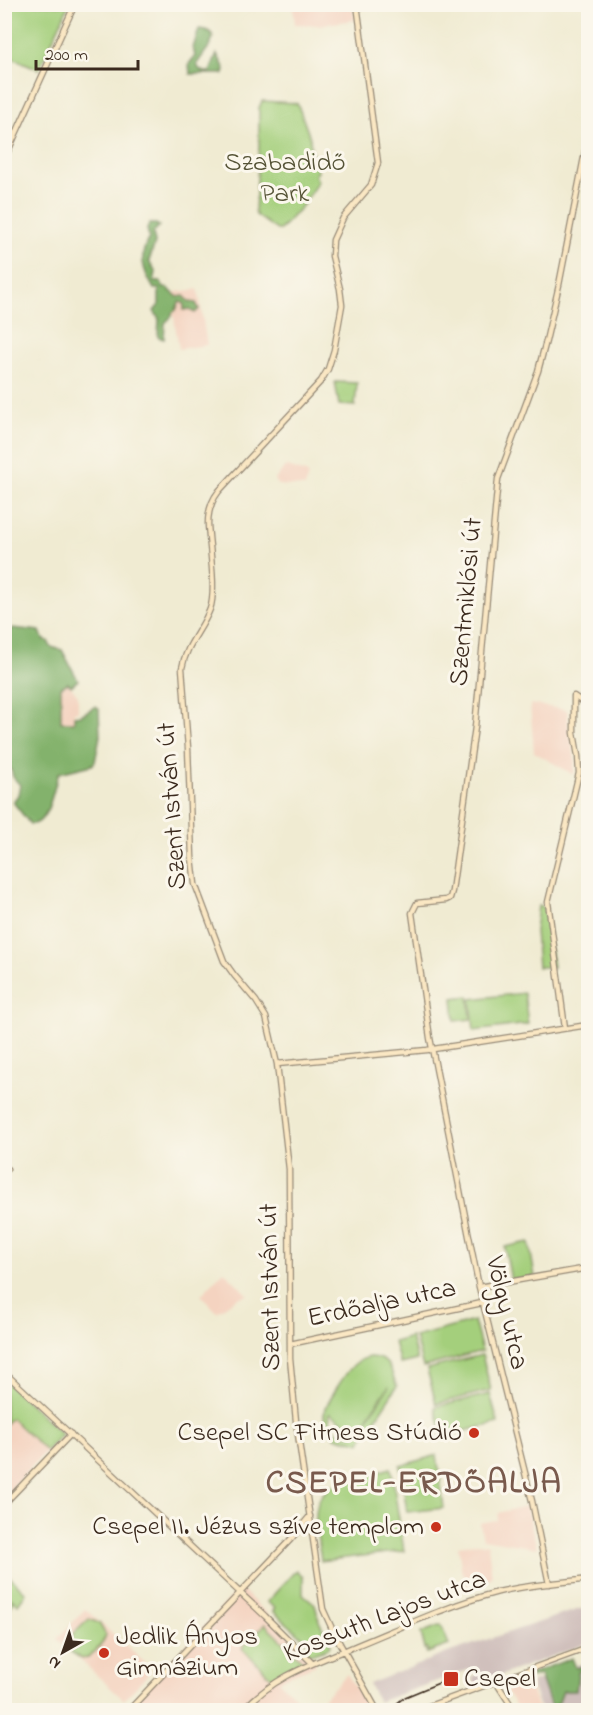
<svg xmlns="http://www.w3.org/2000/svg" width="593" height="1715" viewBox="0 0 593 1715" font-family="'Indie Flower',sans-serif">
<rect width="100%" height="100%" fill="#fbf7ec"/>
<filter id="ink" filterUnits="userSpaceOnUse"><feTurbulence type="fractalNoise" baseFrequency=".0167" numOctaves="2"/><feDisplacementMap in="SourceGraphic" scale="12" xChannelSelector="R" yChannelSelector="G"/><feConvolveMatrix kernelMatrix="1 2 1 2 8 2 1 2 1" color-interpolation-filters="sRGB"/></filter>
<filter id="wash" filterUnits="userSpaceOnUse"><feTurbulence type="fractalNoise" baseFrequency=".008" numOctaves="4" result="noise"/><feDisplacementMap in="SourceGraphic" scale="24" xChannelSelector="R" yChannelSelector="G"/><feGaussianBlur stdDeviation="1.35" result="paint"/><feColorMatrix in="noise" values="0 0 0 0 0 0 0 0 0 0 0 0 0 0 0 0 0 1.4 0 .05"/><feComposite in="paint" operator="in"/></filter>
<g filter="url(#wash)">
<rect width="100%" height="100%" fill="#f0ebd2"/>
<path fill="#f4d3c0" d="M293 5H352L356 20 318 25 295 24Z
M198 289 207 345 179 349 170 293Z
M285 466 308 474 305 487 278 485 275 480Z
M68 683 78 695V711L74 712V722H61V687Z
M530 704 567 710 568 723 575 759 574 775 534 752Z
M224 1271 248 1295 237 1298 217 1312 201 1295Z
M10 1418 46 1451 5 1495 4 1424Z
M526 1506 537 1548 483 1539 480 1523 497 1520 498 1513Z
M479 1543 488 1545 492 1578 472 1580V1584L466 1585 464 1573H462L458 1546Z
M240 1588 311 1656 316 1665 286 1677 279 1682 310 1710H125Z
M85 1609 143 1661 151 1671 124 1700 57 1639Z
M347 1674 369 1710H312Z
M528 1681 539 1710H518L505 1689Z"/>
<path fill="#d0c0bc" d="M579 1609H588V1643L475 1685 472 1677 477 1675 476 1667 378 1702 369 1684 450 1652Z
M588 1661V1710H541L531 1683Z"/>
<path fill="#a4cf7c" stroke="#707c4d" stroke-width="1.5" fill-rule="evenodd" d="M5 4 69 5 39 69 5 55Z
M262 101 296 103 298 105 310 138 311 148 318 172 315 175 318 181 303 205 280 230H277L256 215 255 210 259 147V108Z
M335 382 357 383 355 406 339 405Z
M538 906 544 907 553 967H538L535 931Z
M524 993 528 1024 474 1031 471 999Z
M469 996 471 1019 455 1021 453 998Z
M529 1242 535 1277 511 1281 505 1247Z
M474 1321 482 1351 423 1367 415 1337Z
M411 1337 417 1360 400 1364 394 1342Z
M482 1355 491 1390 436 1404 427 1369Z
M369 1357C392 1358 390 1371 397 1386L360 1443C351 1437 339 1443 330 1433 326 1428 324 1421 324 1415 325 1404 347 1370 356 1363 360 1360 364 1358 369 1357ZM389 1386 359 1432C344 1440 327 1431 330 1413L358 1432Z
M4 1380 62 1434 46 1451 11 1418 5 1424Z
M490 1394 498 1423 443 1436 435 1407Z
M437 1455 444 1508 407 1512 400 1466Z
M391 1468 404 1551 321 1561C318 1535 305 1496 337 1484Z
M296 1570 303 1576V1594L315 1604 319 1621 331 1645 328 1648 310 1654 303 1648 308 1642 273 1611 275 1608 267 1602Z
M5 1572 26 1593 18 1604 8 1596 14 1602 5 1614Z
M89 1619 99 1623 106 1635C103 1644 92 1657 82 1659L71 1652 67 1642 70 1637Z
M265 1624 304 1662 272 1678 242 1648Z
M441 1625 449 1645 427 1653 426 1651 429 1650 428 1648 425 1649 421 1633Z"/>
<path fill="#83b26c" stroke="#5f6e45" stroke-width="1.5" d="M199 29C228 31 203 53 197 64L199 69 204 72H210L217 54 225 69 224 74H190L189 64 195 56 193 48Z
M149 224H156L159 226 153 233 155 243 149 261 156 272 154 282H161L163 288H167L178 297 184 296 190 302 196 303 199 309 195 313 190 309 184 310V303L179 302 176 310 172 313V316L165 323 164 339 158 337 159 319 154 311 159 305V289H154C143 271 138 256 149 238L147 229Z
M12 628 40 631 43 639 48 641 51 647 62 650 78 680 71 686 68 683 61 687V722H74V716L81 715 96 706 99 709 100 736 95 762 92 765 59 773C53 787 49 827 30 824L13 802 18 795 20 785 13 777 11 769 8 768 5 773 4 636Z
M572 1658 576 1668 588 1665V1668L578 1672 576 1691H563L559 1702 552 1709 540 1675 530 1678V1674Z"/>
</g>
<g filter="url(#ink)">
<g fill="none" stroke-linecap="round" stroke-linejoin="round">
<defs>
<path id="secondary" d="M357 4 378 163 371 185 343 218 333 240 332 256 340 289 342 305 334 350 328 369 321 381 219 491C211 501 208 512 208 524 209 546 217 590 210 609 202 630 186 645 182 668L188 748 192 857 195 884 224 961 234 975 256 1001 266 1017 277 1064 289 1169 290 1358 296 1421 323 1609 334 1633 377 1710
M4 160 75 4
M565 1028 548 902 579 773 578 756 574 733V696L588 706
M277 1064 427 1050 588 1025
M4 1167 7 1169 4 1171
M479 1287 588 1268
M290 1344 482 1303
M4 1372 265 1616 312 1663
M4 1504 71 1434
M549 1584 532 1501 479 1287 430 1038 412 913 417 903 446 900 450 898 452 891 475 727 498 479 538 371 546 341 559 285 588 137
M496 1682 514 1710
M129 1710 291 1539 310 1516
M243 1710C276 1675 310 1665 353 1647 400 1628 448 1605 498 1592 527 1585 559 1583 588 1579
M418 1710 588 1648"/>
</defs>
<use href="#secondary" stroke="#968a78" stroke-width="7"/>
<use href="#secondary" stroke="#fae7c3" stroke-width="4.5"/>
<path stroke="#3b2a1e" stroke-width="1.5" d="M388 1710 405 1697 451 1678"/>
</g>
</g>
<g fill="#c8321e" stroke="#fbf7ec" stroke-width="2">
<circle cx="474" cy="1433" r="6"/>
<circle cx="436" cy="1527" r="6"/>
<circle cx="104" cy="1653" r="6"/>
<rect x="443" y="1671" width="16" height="16" rx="3"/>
</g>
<g text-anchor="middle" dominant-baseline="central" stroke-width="6" stroke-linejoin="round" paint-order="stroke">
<g font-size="27" fill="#555336" stroke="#fbf7ec">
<text x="285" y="163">Szabadidő<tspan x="285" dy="31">Park</tspan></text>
</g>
<g font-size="27" fill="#3b2a1e" stroke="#fbf7ec">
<text transform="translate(467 602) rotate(-85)">Szentmiklósi út</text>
<text transform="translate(173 806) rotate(-94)">Szent István út</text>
<text transform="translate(271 1287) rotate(-91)">Szent István út</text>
<text transform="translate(382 1304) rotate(-12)">Erdőalja utca</text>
<text transform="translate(506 1313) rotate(77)">Völgy utca</text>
<text transform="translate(385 1617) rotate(-21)">Kossuth Lajos utca</text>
</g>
<g font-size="27" fill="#3b2a1e" stroke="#fbf7ec" text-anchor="end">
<text x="462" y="1433">Csepel SC Fitness Stúdió</text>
<text x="424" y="1527">Csepel II. Jézus szíve templom</text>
<text x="116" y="1637" text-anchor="start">Jedlik Ányos<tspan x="116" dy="31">Gimnázium</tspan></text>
<text x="464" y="1679" text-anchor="start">Csepel</text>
</g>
<g font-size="33" font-weight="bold" letter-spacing="1.5" fill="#795a4d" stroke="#fbf7ec">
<text x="414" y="1484">CSEPEL-ERDŐALJA</text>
</g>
</g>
<rect width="593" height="1715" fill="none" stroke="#fbf7ec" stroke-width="24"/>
<g transform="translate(63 1652) rotate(220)" stroke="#fbf7ec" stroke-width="4.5" paint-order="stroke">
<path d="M0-4.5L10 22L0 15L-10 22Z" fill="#3b2a1e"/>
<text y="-9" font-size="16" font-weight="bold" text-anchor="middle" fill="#3b2a1e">N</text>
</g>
<path d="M36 60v9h102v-9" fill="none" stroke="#3b2a1e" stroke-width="3"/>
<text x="45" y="60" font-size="18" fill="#3b2a1e" stroke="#fbf7ec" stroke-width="4.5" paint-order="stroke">200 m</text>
</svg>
